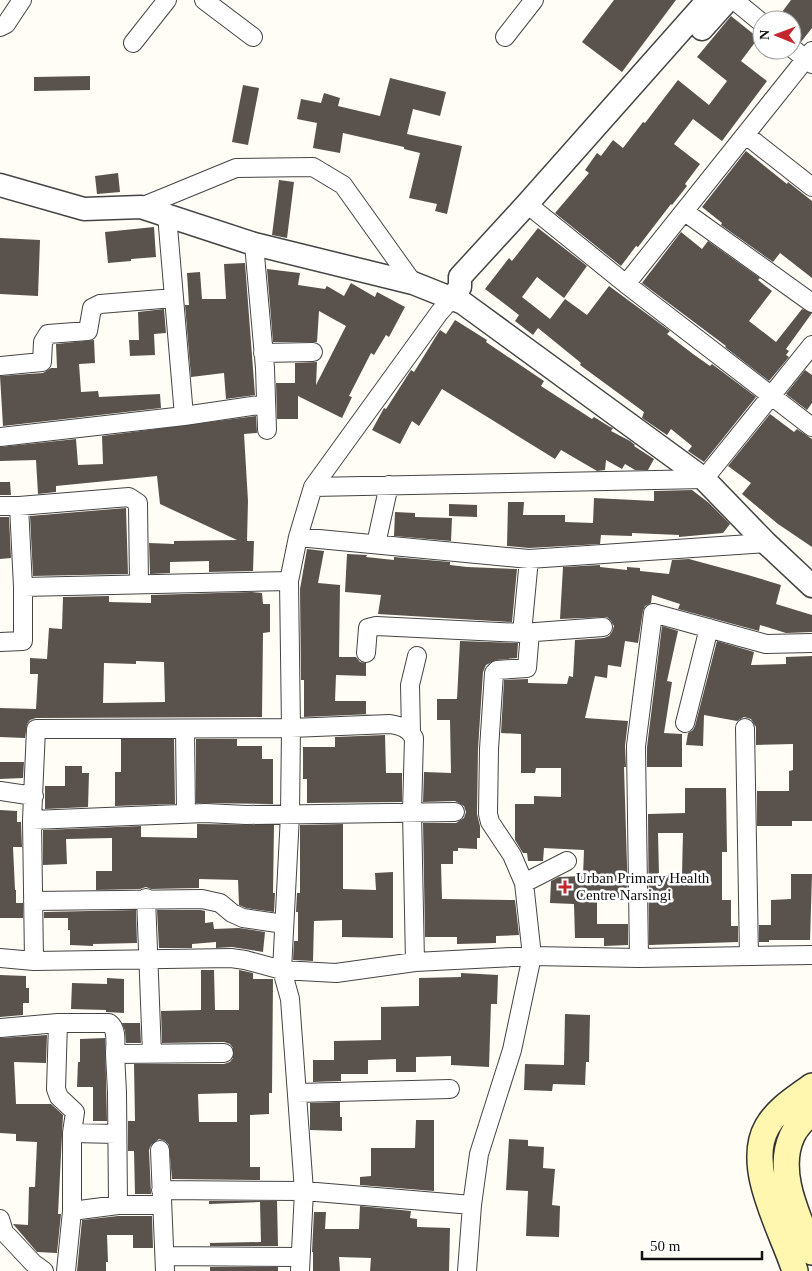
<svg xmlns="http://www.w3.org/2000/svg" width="812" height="1271" viewBox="0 0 812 1271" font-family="'Times New Roman',serif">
<rect width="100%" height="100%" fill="#fffdf5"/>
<path fill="#5a524d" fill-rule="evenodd" d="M614 0H676L622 72 582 42Z
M791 0H812V28L801 42 792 36V20H776Z
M731 16 756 36V41L741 61 767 81 722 141 693 119 674 144 700 164 685 184 687 186 672 205 671 204 638 247 636 246 621 266 555 213 589 173 585 170 597 153 601 156 613 140 623 148 643 122 645 123 678 80 709 105 727 81 697 57Z
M90 76V90L34 91V77Z
M390 78 446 92 440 116 413 109 407 134 462 146 447 214 435 211 437 204 409 198 420 153 404 149V147L343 133 340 153 313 148 317 123 297 119 301 99 321 103 324 93 340 98 338 106 380 116Z
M243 85 259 88 248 145 232 142Z
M746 151 787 184 788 182 812 201V278L780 253 773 262 721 225 722 223 702 207Z
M118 173 120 192 97 194 95 176Z
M279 180 294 182 287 238 272 235Z
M154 227 156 257 131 259V261L108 263 105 232Z
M538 228 587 266 564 298 537 277 522 297 550 319 565 299 587 315 609 286 670 331 667 334 693 354 710 366 712 364 756 397 704 462 688 451 692 446 671 429 667 435 642 418 644 412 580 365 581 363 538 328 533 335 515 321 519 315 485 289 509 258 512 261Z
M681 232 702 249 708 241 760 278 758 280 772 291 749 321 776 342 802 309 812 313 786 349 789 351 786 355 789 357 769 381 725 347 726 346 642 283Z
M0 238 40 240 38 296 0 294Z
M245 263 255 395 226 399 224 373 191 377 185 305H189L187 273 200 272 202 299H226L224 264Z
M267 269 300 273 298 285 325 289 327 286 344 296 351 283 375 297 377 292 405 307 389 337 386 335 374 355 371 353 349 396 352 397 342 418 298 396V419H277L276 383H295V363L317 362 316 385 346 326 319 311 317 342H273Z
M164 309 166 333 154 334 155 355 130 356 129 340H139L138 312Z
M455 320 487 340 486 342 544 381 541 386 592 419 594 417 610 427 613 428 611 431 630 441 635 445 634 446 654 459 648 470H635L625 464 622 469 606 460 605 470 597 471 561 450 555 459 442 389 419 426 412 421 400 444 372 430 384 408 386 409 411 370 414 372 440 330 446 334Z
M94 340 95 363 79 364 81 392 98 391 99 397 160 394 161 408 3 426 0 376 43 373 51 368H57L56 344Z
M805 370 812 375V403L807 410 786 394Z
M770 414 794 432 797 429 812 439V547L778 524 742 494 751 483 728 466Z
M256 416 257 433 244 434 248 501 247 541H254L253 571 209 572V561L170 562V573L150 574 149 543 174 544V541L237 540 160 504 157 476 56 486V492L38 494 36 460 0 461V447L76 439 78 465 103 464 102 436Z
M0 482H10L11 495H0Z
M692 490 709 503 730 524 723 533 679 537V535L632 533V536L601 535 600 544 529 548 507 546 508 502H524L523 515H565V522L593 523 594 498 654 501V491Z
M449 504 477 505V517L449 516Z
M126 508 128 574 33 576 30 516Z
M395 512 415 513V517L452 518 451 541 394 536Z
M0 517H9L11 558 0 559Z
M307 549 324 551 318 583 340 585 339 657H356L360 662 366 663V676L336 675 335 701H366V714H373L304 717V680H301L300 589Z
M347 554 367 555 366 557 394 560V557L450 562V565L467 567 517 569 512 622 378 614 381 595 345 592Z
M689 559 748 575 781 585 776 604 812 615V632L786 633 760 625 759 631 678 609 680 604 652 595 651 603 645 606 643 611 638 643 625 641 621 667 608 665 607 678 595 676 585 718 628 721 625 746 626 767H624L628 898H597V924H628V945L604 946V938H575L574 904 550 903 551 881 559 877 583 876 584 850 544 848 543 861H528L527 853H523L515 840V804H534V796L561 797V768H536L535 773H521V734L501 733 504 680 528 679V683L567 684 569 676 573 677 575 640 604 638 609 636 612 632 614 626 611 621 607 617 560 619 563 567 600 565V567L627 570V567L640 568V571L669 574 672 560Z
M252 592 262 593 263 604H270V632L263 633 262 717 36 718 30 720 27 724 25 738 0 737V708L36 709 38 674H30V658L47 659 49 628 62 629 63 597 109 596V602L151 603V595ZM136 661 164 662 165 702 103 703 104 663 136 664Z
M662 626 678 631 667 681 672 682 664 733 682 734V767H647V747Z
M460 641 518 643 517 658 496 660 486 665 483 672 478 749 477 814 480 826V838H477V849L458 848V851H453V864H441L442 899 515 900 519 935 496 936V943L457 944V937H425L423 823H456L464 818 466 812 464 806 455 801 423 802 424 772 451 773 450 720H437V699H457Z
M717 641 754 652 751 665 786 664V657L812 656V821H792V826H757V791H789V771L793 770V744L756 745V727L751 719 744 717 737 721 704 715 703 746 686 745 688 733 693 730 695 726Z
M385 735 386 773H402V802L307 803V779H303V747H335V737Z
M121 739H174L175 804 115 806V772H121Z
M196 739H237V746H262V759H273V804L196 803Z
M0 762H24L23 778 0 779Z
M65 766H82V773H89L88 807 45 809V786H65Z
M685 788H726L727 852H722V900H731V926H738V942L649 945 648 814 685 813ZM658 833H683L682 875H659Z
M0 810 17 811V822H21L22 847H13L15 890H16V903H23V918H0Z
M197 824 274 825 273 893H275L274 912 246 908 239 905 238 880 199 879V888L151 889 146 887 140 889 96 890V871H112V838L66 839 67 864 43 865V830L141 826V837L197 838Z
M343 824V889L376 890 375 873 393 872V938L342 937V920L314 921 313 961 293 960 294 941H298V912H296L297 893H300V825Z
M791 874H812L810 940H769V942H759V925H771V900L791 899Z
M136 910 137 943 93 944V946L70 945V930H68V918H44V912Z
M157 910H201L205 911V923L213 922 214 929 239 928 265 932 263 952 232 947 216 948V942L192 944V948H159Z
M201 970H214L215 1010H239V970L253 973V979H273L272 1093H269V1114L250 1115V1167H260V1180L172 1179 169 1145 165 1141 159 1139 151 1145 149 1150 151 1194H135L134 1151H128V1121H135L134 1064H224L230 1062 233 1058V1048L230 1044 224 1042 162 1043 161 1011 201 1010ZM237 1093V1122H199L198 1094Z
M461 973 498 975 497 1004H491L489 1067 451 1065V1056L416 1057V1072H396V1059L368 1060V1074H341V1081L313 1082V1060H334V1041L381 1040V1007L419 1006V978L461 977Z
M0 975 26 976V988H29V1003H23V1015L0 1017Z
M107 978 124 979V1013L106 1012V1010L71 1009 72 983 107 984Z
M565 1014 590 1015 589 1062H586L585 1085 553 1084 552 1091 524 1090 525 1064 564 1065Z
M122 1023H140L141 1043H126L125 1031Z
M47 1035 46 1063 14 1062 16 1104H51L63 1115 58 1214H61L57 1253 37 1252 13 1224 28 1225 29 1187H35L37 1142 16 1141V1134L0 1133V1038Z
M105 1038 107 1121H93V1087H77L78 1062H80V1039Z
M340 1102V1117H342V1131L310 1130V1103Z
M416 1120H434V1191L360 1185V1177L371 1176V1148H415Z
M509 1139 528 1140V1146L544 1147 543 1168 555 1169 552 1205 560 1206 559 1237 526 1236 528 1191 506 1190Z
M209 1201H277L278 1246H210V1243L261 1242 260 1202 209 1204Z
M360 1206 411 1211 410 1218 417 1219V1227L450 1228 449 1271H370L371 1258 339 1257 340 1271H313V1252H312L314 1212H326L325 1229H359Z
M118 1216H152L153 1248H133V1235H107L108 1262H106V1271H77L82 1220Z
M210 1267H278V1271H210Z"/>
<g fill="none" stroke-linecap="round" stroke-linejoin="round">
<defs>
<path id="minor" d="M204 0 253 37
M734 0 762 23
M0 27 6 24 22 0
M505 37 534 0
M133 43 167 0
M792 48 812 64
M746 135 812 187
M527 204 626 284 812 427
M141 207 236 168 313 167 343 185 413 283
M685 212 812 303
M254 244 265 368 267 430
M626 284 812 51
M263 353 313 352
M0 366 42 362 43 342 48 334 88 331 92 308 100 304 174 298
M184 416 266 404
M0 437 184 416 167 215
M313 487 704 479 812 345
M0 506H19L129 497 138 503 139 584
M298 537 529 559 766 543
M376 544 389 485
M23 587 289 581
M522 633 603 627
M0 642 23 641V587L19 506
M366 653 368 628 376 626 522 633 529 559
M685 723 709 628
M745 728 749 956
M185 729 186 813
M411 732 410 685 417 656
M0 791 34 796
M32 820 205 813 246 815 455 812
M524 883 567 861
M146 898 152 1054
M33 901 202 899 220 903 232 913 243 918 284 924
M0 958 34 961 231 958 245 960 282 970 336 973 415 962 532 956 639 958 812 955
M639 958 636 746 653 613 766 644 812 643
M34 961 32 820 36 729 291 728 390 724C401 726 409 728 414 738L412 812 415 962
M58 1023H109C118 1029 115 1044 115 1054
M0 1028 58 1023 56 1089 59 1097 75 1112 72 1133V1211L66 1271
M297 1093 450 1089
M72 1133 117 1134
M160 1150 165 1271
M161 1190 304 1191 472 1205 479 1154 512 1050 532 956 524 883 512 855 490 822 488 814 489 749 494 673 497 670 527 668 530 632
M118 1205 117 1092 115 1054 224 1053
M72 1211 118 1205H161
M0 1219 4 1232 33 1263 44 1271
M165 1256 300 1257
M300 1271 304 1191 290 999 282 970 290 815 291 728 289 581 298 537 313 487 439 313 452 298
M467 1271 472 1205"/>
<path id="tertiary" d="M702 29 728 0
M0 185 84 209 141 207 254 244 413 283 463 303 704 479 766 543 812 586
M452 298 460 287V277L527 204 708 0"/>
<path id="secondary" d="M812 1112C805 1118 796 1127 792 1136 775 1173 799 1218 812 1252
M795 1271C783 1232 744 1167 767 1127 777 1109 796 1098 812 1086"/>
</defs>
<use href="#minor" stroke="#444" stroke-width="20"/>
<use href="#tertiary" stroke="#444" stroke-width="25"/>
<use href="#secondary" stroke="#333" stroke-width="28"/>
<use href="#minor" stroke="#fff" stroke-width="18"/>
<use href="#tertiary" stroke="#fff" stroke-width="22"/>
<use href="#secondary" stroke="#fff6b0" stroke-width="25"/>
</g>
<path fill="#c4262e" stroke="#fff" stroke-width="2" d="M562.5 879.5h5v5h5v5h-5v5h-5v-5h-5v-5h5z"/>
<g text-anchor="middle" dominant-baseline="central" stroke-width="5" stroke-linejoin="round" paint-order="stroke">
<g font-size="15" fill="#111" stroke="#fff" text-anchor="start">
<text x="576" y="878">Urban Primary Health<tspan x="576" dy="17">Centre Narsingi</tspan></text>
</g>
</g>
<g transform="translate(777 35) rotate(271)"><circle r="24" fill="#ffffff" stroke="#a0a0a0"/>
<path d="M0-4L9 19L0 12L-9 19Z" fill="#c4262e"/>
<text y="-8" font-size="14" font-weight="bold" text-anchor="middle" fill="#111111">N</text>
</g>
<path d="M642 1251v8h120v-8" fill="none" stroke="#111111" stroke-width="2.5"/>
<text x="650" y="1251" font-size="15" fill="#111111" stroke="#ffffff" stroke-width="4" paint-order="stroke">50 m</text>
</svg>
